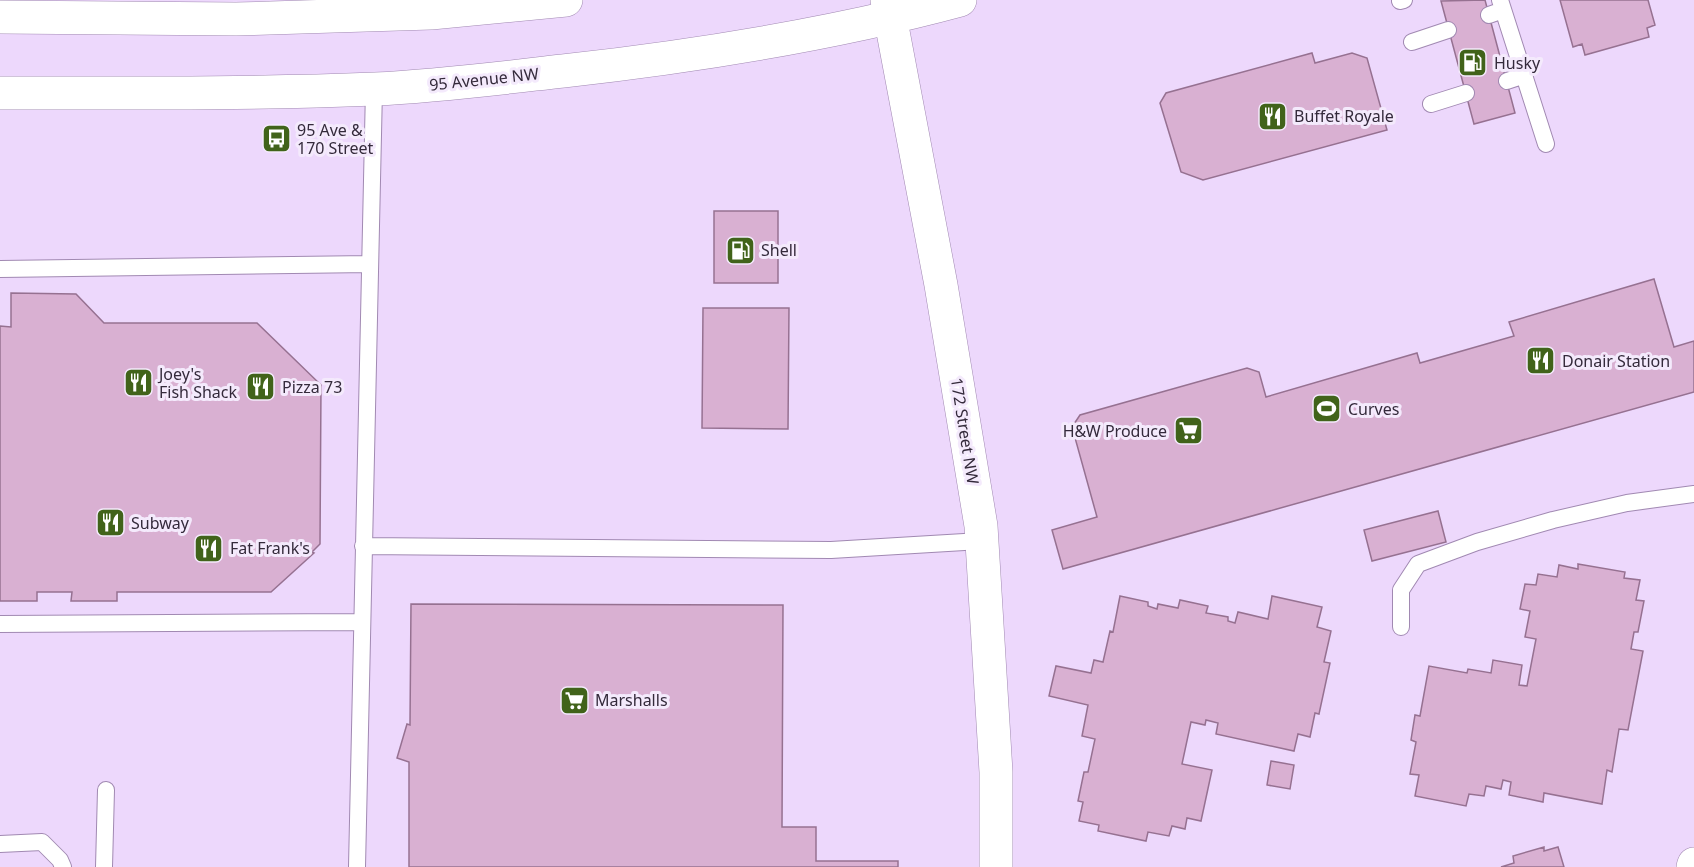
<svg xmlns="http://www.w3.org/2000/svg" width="1694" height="867" viewBox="0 0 1694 867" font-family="'Noto Sans',sans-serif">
<rect width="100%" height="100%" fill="#edd8fc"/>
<path fill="#d9b0d2" stroke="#967191" stroke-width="1.5" d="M1485 0 1515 113 1474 124 1441 1Z
M1560 0H1648L1655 25 1647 28 1649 37 1585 55 1582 44 1573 47Z
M1312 53 1315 63 1352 53 1367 58 1387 130 1203 180 1181 172 1160 103 1166 93Z
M714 211H778V283H714Z
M1654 279 1674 347 1694 341V392L1063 569 1052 530 1097 517 1072 427 1080 415 1247 368 1259 372 1266 397 1417 353 1420 363 1514 336 1509 322Z
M11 293 76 294 104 323H257L321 385 320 544 312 552 314 553 271 592H117V601H71L72 592H37V601H0V326L11 327Z
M703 308H789L788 429 702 428Z
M1438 511 1446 542 1372 561 1364 530Z
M1578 564 1625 572 1624 578 1640 580 1636 600 1644 601 1638 632H1634L1631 649 1643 651 1628 730 1619 729 1612 772 1607 770 1602 804 1544 793 1543 802 1509 795 1511 782 1503 780 1501 789 1486 786 1484 796 1469 794 1466 806 1415 796 1419 775 1410 774 1416 742 1411 740 1415 715 1420 716 1429 666 1467 673 1468 669 1491 673 1493 660 1522 665 1519 685 1527 686 1536 639 1525 637 1530 611 1520 609 1525 584 1536 585 1538 574 1557 577 1559 565 1578 569Z
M1120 596 1148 602V606L1157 609 1158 604 1178 608 1180 600 1208 606 1206 613 1228 617V621L1235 623 1238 612 1268 619 1272 596 1322 607 1317 627 1331 631 1324 662 1330 663 1319 714 1315 713 1310 737 1298 734 1294 751 1216 734 1218 723 1206 720 1205 725 1191 722 1182 764 1212 770 1201 821 1187 818 1185 829 1172 826 1169 836 1148 832 1146 841 1098 831 1099 825 1079 821 1083 802 1078 801 1084 772H1088L1095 739 1082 736 1088 705 1049 696 1056 666 1091 673 1094 660 1103 662 1110 631 1113 632Z
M411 604 783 605 782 827H816V861H898V867H409V762L397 758 407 724 410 725Z
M1271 761 1294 765 1290 789 1267 785Z
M1544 847V851L1558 847 1564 867H1501L1514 863 1513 856Z"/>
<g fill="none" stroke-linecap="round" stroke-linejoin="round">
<defs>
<path id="lane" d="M1500 0 1546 144
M1400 1 1404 0
M1489 15 1503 10
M1412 42 1448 30
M1507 81 1525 75
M1431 104 1466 93
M0 269 370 264
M363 546 831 550 981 541
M0 624 361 622
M1401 627V590L1418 564 1477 542 1553 520 1627 503 1694 494
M0 844 42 842 60 860 63 867
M104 867 106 790
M357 867 374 89"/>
<path id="secondary" d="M887 0 941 285 981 526 996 772V867
M0 17 236 19 431 13 566 0
M0 93C125 93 250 94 375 89 438 86 501 78 563 71 697 56 830 35 960 0
M1693 867 1694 864"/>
</defs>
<use href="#lane" stroke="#a189b2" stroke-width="18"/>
<use href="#secondary" stroke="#a189b2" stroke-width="34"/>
<use href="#lane" stroke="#fff" stroke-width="16"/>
<use href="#secondary" stroke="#fff" stroke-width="33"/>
</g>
<defs>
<symbol id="fuel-square" viewBox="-11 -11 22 22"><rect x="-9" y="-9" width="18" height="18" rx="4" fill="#41631a" stroke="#f4eafc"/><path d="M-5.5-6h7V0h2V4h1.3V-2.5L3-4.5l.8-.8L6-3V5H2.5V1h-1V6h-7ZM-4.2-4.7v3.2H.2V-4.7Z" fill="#fff"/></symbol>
<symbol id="restaurant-square" viewBox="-11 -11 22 22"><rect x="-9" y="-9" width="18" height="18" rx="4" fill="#41631a" stroke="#f4eafc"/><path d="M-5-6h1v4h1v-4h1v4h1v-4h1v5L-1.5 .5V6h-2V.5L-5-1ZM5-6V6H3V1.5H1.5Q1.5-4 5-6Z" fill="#fff"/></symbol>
<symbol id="bus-square" viewBox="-11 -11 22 22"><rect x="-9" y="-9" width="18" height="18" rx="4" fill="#41631a" stroke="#f4eafc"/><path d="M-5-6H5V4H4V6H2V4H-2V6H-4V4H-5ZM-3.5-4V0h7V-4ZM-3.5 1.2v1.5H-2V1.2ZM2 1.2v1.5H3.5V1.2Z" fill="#fff"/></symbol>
<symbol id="stadium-square" viewBox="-11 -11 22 22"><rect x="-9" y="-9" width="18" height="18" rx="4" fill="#41631a" stroke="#f4eafc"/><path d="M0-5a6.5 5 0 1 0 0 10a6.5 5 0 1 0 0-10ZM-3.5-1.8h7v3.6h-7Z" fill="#fff"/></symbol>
<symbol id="supermarket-square" viewBox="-11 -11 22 22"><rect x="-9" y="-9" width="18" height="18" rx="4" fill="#41631a" stroke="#f4eafc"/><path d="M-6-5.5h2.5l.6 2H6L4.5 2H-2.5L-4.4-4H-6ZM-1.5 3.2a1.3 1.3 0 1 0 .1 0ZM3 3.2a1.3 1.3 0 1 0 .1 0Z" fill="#fff"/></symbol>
</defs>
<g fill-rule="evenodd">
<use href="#fuel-square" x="1456" y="46" width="33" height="33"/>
<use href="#restaurant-square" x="1256" y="100" width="33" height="33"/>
<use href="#bus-square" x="260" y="122" width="33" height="33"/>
<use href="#fuel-square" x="724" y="234" width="33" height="33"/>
<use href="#restaurant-square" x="1524" y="344" width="33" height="33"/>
<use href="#restaurant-square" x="122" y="366" width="33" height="33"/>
<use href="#restaurant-square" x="244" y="370" width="33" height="33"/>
<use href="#stadium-square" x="1310" y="392" width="33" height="33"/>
<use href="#supermarket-square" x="1172" y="414" width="33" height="33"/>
<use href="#restaurant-square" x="94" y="506" width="33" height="33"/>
<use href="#restaurant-square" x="192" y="532" width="33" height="33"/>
<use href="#supermarket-square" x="558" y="684" width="33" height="33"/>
</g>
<g text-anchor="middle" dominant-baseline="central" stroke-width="6" stroke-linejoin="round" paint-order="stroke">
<g font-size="16" fill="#342a3b" stroke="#f4eafc" text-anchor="start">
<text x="1494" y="63">Husky</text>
<text x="1294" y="116">Buffet Royale</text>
<text x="297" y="130">95 Ave &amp;<tspan x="297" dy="18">170 Street</tspan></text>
<text x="761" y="250">Shell</text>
<text x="1562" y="361">Donair Station</text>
<text x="159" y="374">Joey's<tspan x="159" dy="18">Fish Shack</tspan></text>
<text x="282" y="387">Pizza 73</text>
<text x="1348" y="409">Curves</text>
<text x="1167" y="431" text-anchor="end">H&amp;W Produce</text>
<text x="131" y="523">Subway</text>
<text x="230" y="548">Fat Frank's</text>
<text x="595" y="700">Marshalls</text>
</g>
<g font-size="16" fill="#342a3b" stroke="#f4eafc">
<text transform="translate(484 79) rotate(-6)">95 Avenue NW</text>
<text transform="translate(965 431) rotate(81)">172 Street NW</text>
</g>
</g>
</svg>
